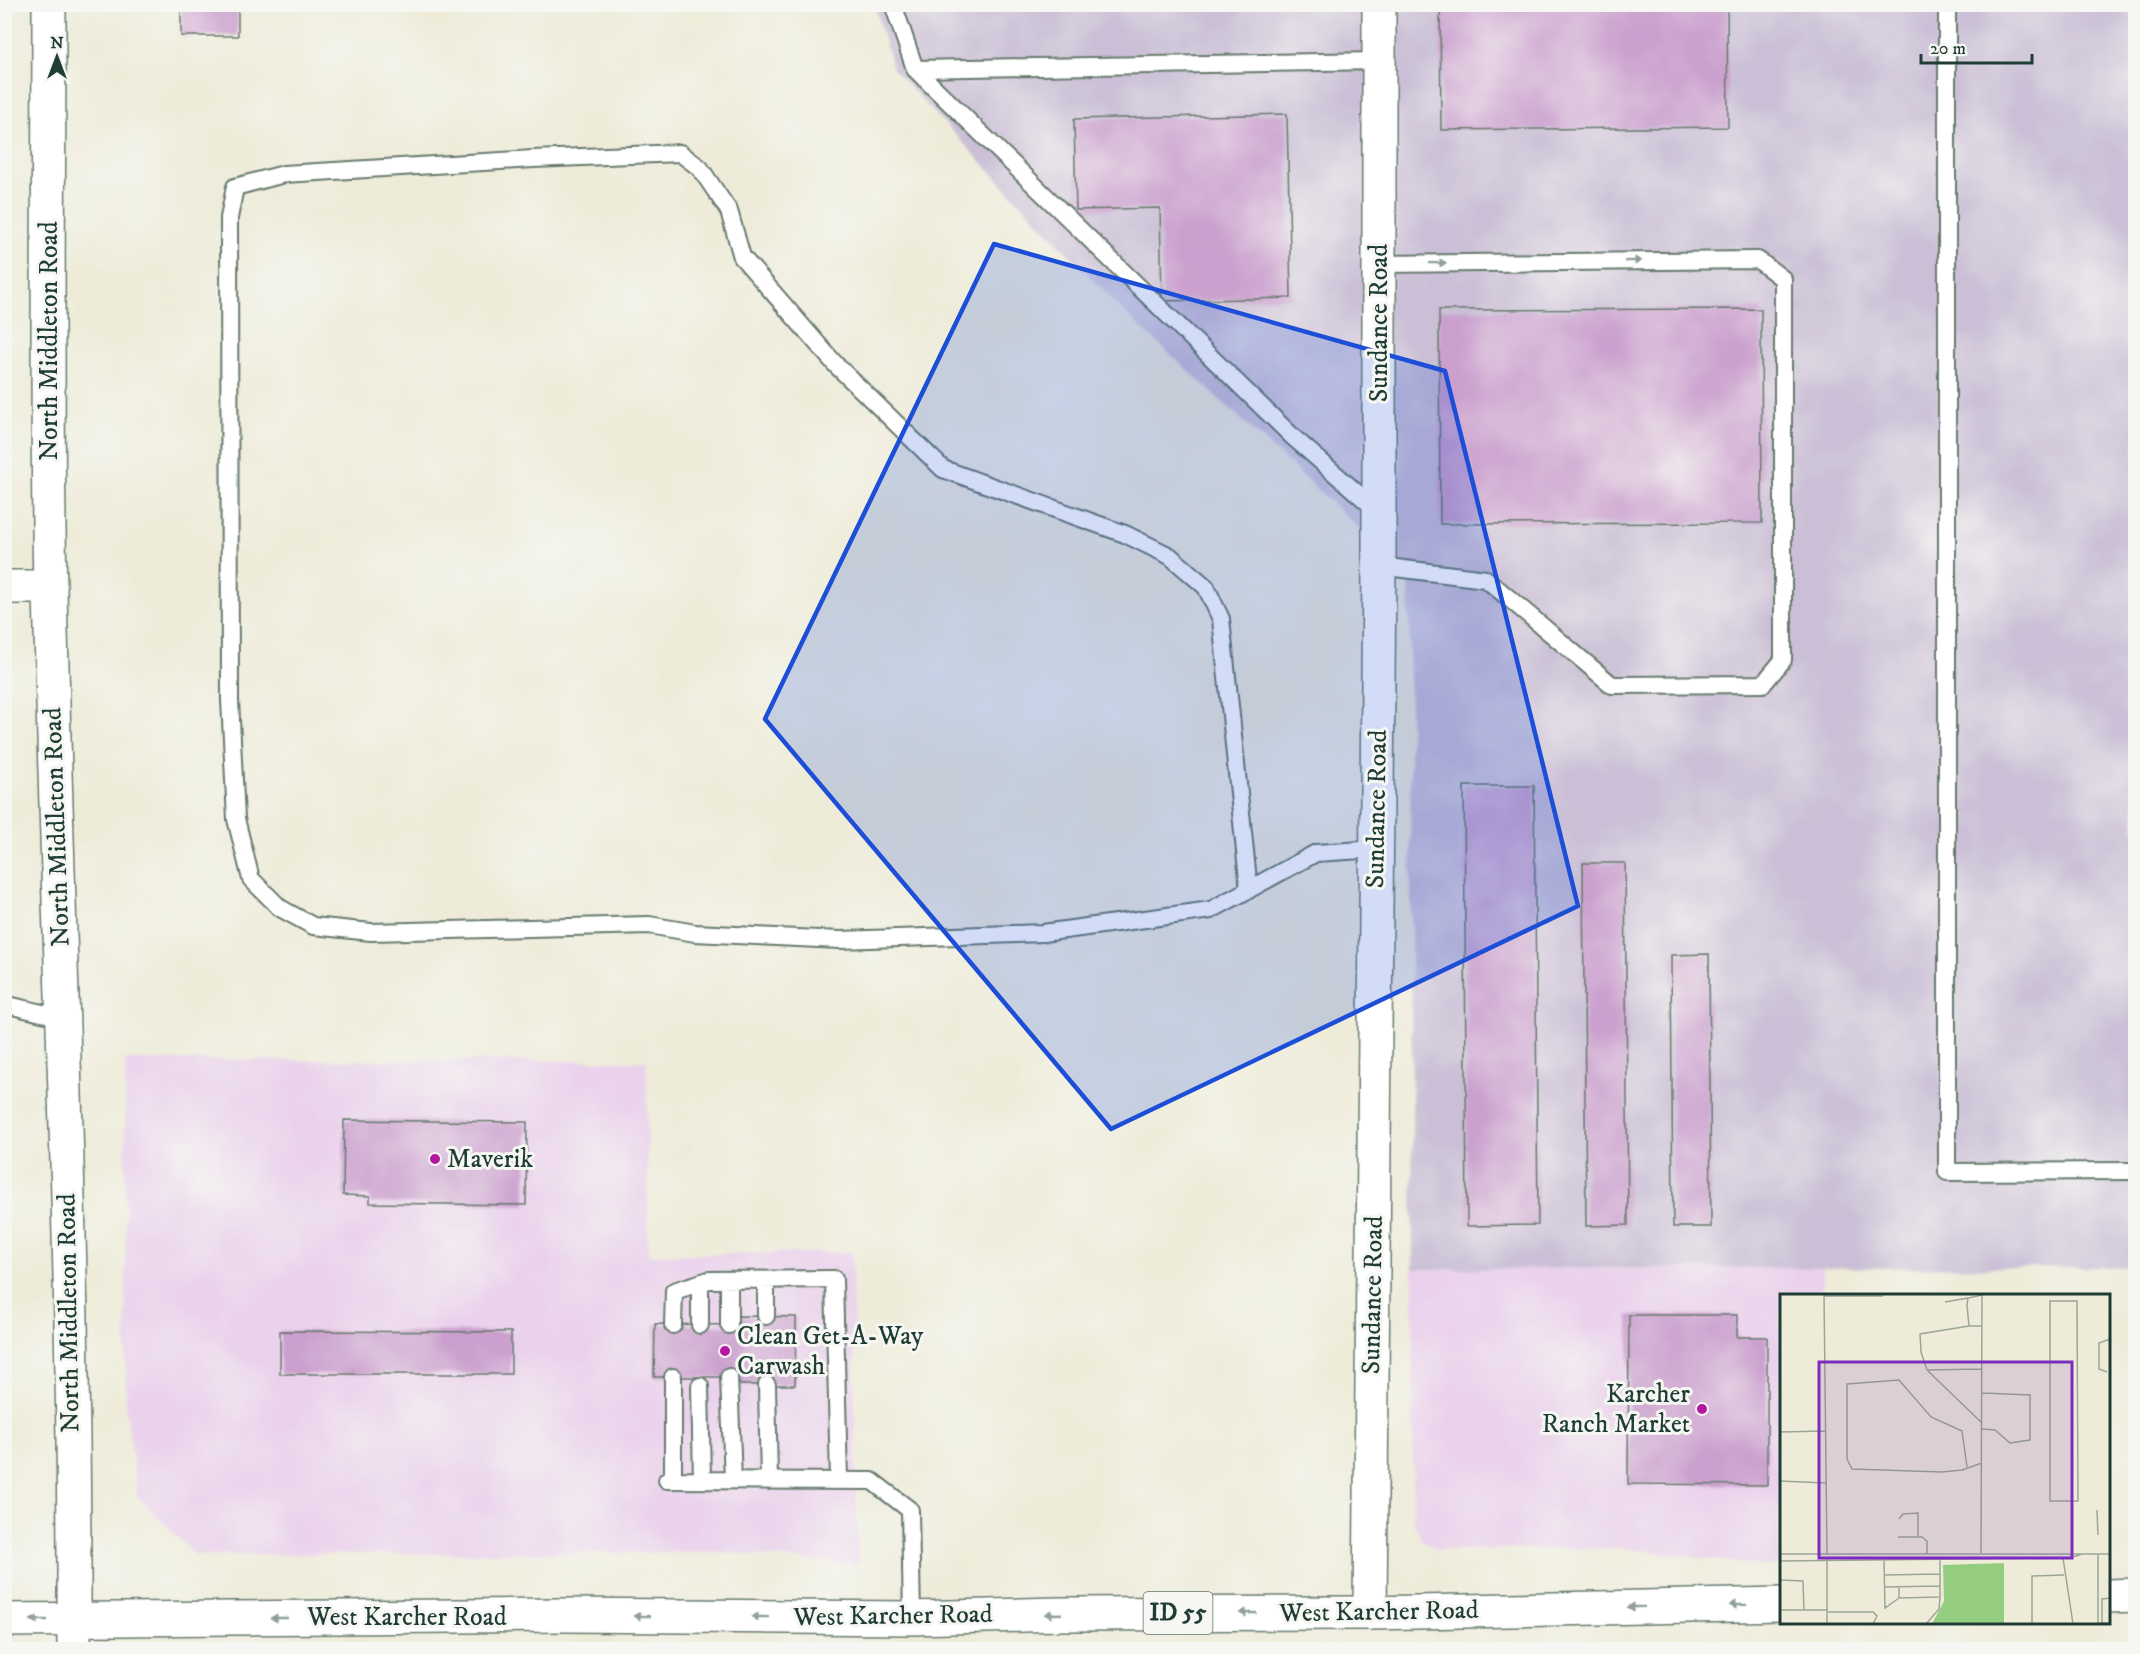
<svg xmlns="http://www.w3.org/2000/svg" width="2140" height="1654" viewBox="0 0 2140 1654" font-family="'IM FELL DW Pica',serif">
<rect width="100%" height="100%" fill="#f6f6f2"/>
<filter id="ink" filterUnits="userSpaceOnUse"><feTurbulence type="fractalNoise" baseFrequency=".0167" numOctaves="2"/><feDisplacementMap in="SourceGraphic" scale="12" xChannelSelector="R" yChannelSelector="G"/><feConvolveMatrix kernelMatrix="1 2 1 2 8 2 1 2 1" color-interpolation-filters="sRGB"/></filter>
<filter id="wash" filterUnits="userSpaceOnUse"><feTurbulence type="fractalNoise" baseFrequency=".008" numOctaves="4" result="noise"/><feDisplacementMap in="SourceGraphic" scale="24" xChannelSelector="R" yChannelSelector="G"/><feGaussianBlur stdDeviation="1.35" result="paint"/><feColorMatrix in="noise" values="0 0 0 0 0 0 0 0 0 0 0 0 0 0 0 0 0 1.4 0 .05"/><feComposite in="paint" operator="in"/></filter>
<g filter="url(#wash)">
<rect width="100%" height="100%" fill="#eeecd9"/>
<path fill="#ead1ec" d="M125 1060 647 1061 648 1255 852 1252 858 1565 719 1552 195 1555 137 1496 126 1408Z
M1823 1268V1295L1782 1296 1781 1566H1766L1621 1548 1437 1550 1422 1541 1413 1521V1269Z"/>
<path fill="#cabfd6" d="M874 5H2135V1267L1413 1269 1409 574 1122 310 893 69Z"/>
<g id="blocks">
<path fill="#cba0ce" d="M181 4H238V36H181Z
M1440 4H1727L1728 127 1441 130Z
M1287 114 1291 298 1162 301 1160 208 1076 210 1074 119Z
M1761 309 1762 523 1440 524 1439 310Z
M1464 786H1534L1538 1225 1467 1226Z
M1583 863H1625L1628 1225 1586 1226Z
M1709 954 1711 1227H1673L1671 955Z
M344 1120 527 1122 526 1205 370 1203V1196L343 1195Z
M1629 1315H1737V1337H1767V1485L1628 1484Z
M736 1316 796 1317 795 1385H740L737 1378 729 1377H654L655 1324 735 1325Z
M280 1331 511 1332V1374H280Z"/>
</g>
</g>
<g filter="url(#ink)">
<use href="#blocks" fill-opacity="0" stroke="#677a6e" stroke-width="1.5"/>
<g fill="none" stroke-linecap="round" stroke-linejoin="round">
<defs>
<path id="service" d="M893 4 915 69 1379 61
M1947 4V1172L2136 1171
M915 69 1294 438 1379 512
M1379 264 1758 260 1783 279V660L1763 684 1612 685 1486 579 1379 566
M1249 890 1221 619 1206 587 1170 556 1125 534 943 469 836 365 742 257 729 211 700 168 680 153 533 159 284 174 235 187 229 218 230 700 236 819 251 879 280 908 313 926 371 932 649 925 695 933 840 940 1043 933 1211 910 1316 853 1377 849
M4 1004 63 1018
M766 1280V1316
M700 1283V1325
M673 1325 674 1291 709 1280 834 1279 839 1481
M729 1325V1280
M729 1377 733 1480
M767 1385 769 1481
M700 1386 702 1480
M667 1480 872 1481 910 1510 912 1618
M673 1480V1377"/>
<path id="minor" d="M4 587H50
M1370 1613 1379 566V4"/>
<path id="tertiary" d="M49 4C49 199 46 394 50 589 58 932 75 1276 74 1620"/>
<path id="secondary" d="M74 1620V1650"/>
<path id="trunk" d="M2108 1596 2136 1595
M4 1620 566 1615 912 1618 1060 1614 1370 1613 1782 1604"/>
</defs>
<use href="#service" stroke="#677a6e" stroke-width="20"/>
<use href="#minor" stroke="#677a6e" stroke-width="36"/>
<use href="#tertiary" stroke="#677a6e" stroke-width="36"/>
<use href="#secondary" stroke="#677a6e" stroke-width="36"/>
<use href="#trunk" stroke="#677a6e" stroke-width="36"/>
<use href="#service" stroke="#fff" stroke-width="16"/>
<use href="#minor" stroke="#fff" stroke-width="33"/>
<use href="#tertiary" stroke="#fff" stroke-width="33"/>
<use href="#secondary" stroke="#fff" stroke-width="33"/>
<use href="#trunk" stroke="#fff" stroke-width="33"/>
</g>
<defs><path id="oneway-solid" d="M-6-.8H1V-3.2L6.5 0L1 3.2V.8H-6Z" transform="scale(1.5)"/></defs>
<g fill="#8f9e9a">
<use href="#oneway-solid" transform="translate(1633 261) rotate(-1)"/>
<use href="#oneway-solid" transform="translate(1438 263) rotate(-1)"/>
<use href="#oneway-solid" transform="translate(1738 1605) rotate(179)"/>
<use href="#oneway-solid" transform="translate(1636 1607) rotate(179)"/>
<use href="#oneway-solid" transform="translate(1248 1613) rotate(180)"/>
<use href="#oneway-solid" transform="translate(1053 1614) rotate(178)"/>
<use href="#oneway-solid" transform="translate(642 1616) rotate(-179)"/>
<use href="#oneway-solid" transform="translate(760 1617) rotate(-179)"/>
<use href="#oneway-solid" transform="translate(279 1618) rotate(180)"/>
<use href="#oneway-solid" transform="translate(39 1620) rotate(180)"/>
</g>
</g>
<path fill="#1d4ed8" fill-opacity="0.2" stroke="#1d4ed8" stroke-width="4.5" stroke-linejoin="round" d="M994 244 1445 371 1578 906 1111 1129 765 719Z"/>
<g fill="#b5179e" stroke="#f6f6f2" stroke-width="2">
<circle cx="435" cy="1159" r="6"/>
<circle cx="725" cy="1351" r="6"/>
<circle cx="1702" cy="1409" r="6"/>
</g>
<g text-anchor="middle" dominant-baseline="central" stroke-width="6" stroke-linejoin="round" paint-order="stroke">
<rect fill="#f6f6f2" stroke="#60746d" stroke-width="1.5" x="1143.5" y="1592" width="69" height="42" rx="4.5"/>
<g font-size="24" font-weight="bold" fill="#1f3d34">
<text x="1178" y="1613">ID 55</text>
</g>
<g font-size="26" fill="#1f3d34" stroke="#f6f6f2">
<text transform="translate(1379 323) rotate(-90)">Sundance Road</text>
<text transform="translate(49 341) rotate(-90)">North Middleton Road</text>
<text transform="translate(1377 809) rotate(-89)">Sundance Road</text>
<text transform="translate(57 827) rotate(-92)">North Middleton Road</text>
<text transform="translate(1373 1295) rotate(-89)">Sundance Road</text>
<text transform="translate(69 1313) rotate(-91)">North Middleton Road</text>
<text transform="translate(1379 1612) rotate(-1)">West Karcher Road</text>
<text transform="translate(893 1616) rotate(-1)">West Karcher Road</text>
<text x="407" y="1617">West Karcher Road</text>
</g>
<g font-size="26" fill="#1f3d34" stroke="#f6f6f2" text-anchor="start">
<text x="447" y="1159">Maverik</text>
<text x="737" y="1336">Clean Get-A-Way<tspan x="737" dy="30">Carwash</tspan></text>
<text x="1690" y="1394" text-anchor="end">Karcher<tspan x="1690" dy="30">Ranch Market</tspan></text>
</g>
</g>
<g transform="translate(1780 1294)">
<rect width="330" height="330" fill="#eeecd9"/>
<path d="M224 269V330H152L164 307 163 271Z" fill="#94cd80"/>
<path fill="none" stroke="#9ba697" stroke-width="1.5" d="M44 0 47 260M202 1 188 4 187 11 189 32H202M44 2H103M270 7H297L298 207H270ZM165 8 188 4M189 32 140 40 141 58 147 76 202 75M148 77 202 129M327 78 319 75V49L330 45M202 99 250 101V146L230 149 215 136 202 135M0 138 45 137M187 173 182 137 151 123 119 86 67 90V165L72 175 162 178 182 176 202 169M0 187 46 189M317 216 318 241M119 225 123 220 138 219V243M118 243H142L147 247V260M201 259 202 0M0 260H330M318 260V329H330M47 264V330M283 264 293 330M104 266 105 314 119 304M0 267 290 264 302 260M104 281 160 280M0 286 23 287 24 316M105 293 160 292M119 293V304L160 303V266M0 316H48M48 318H93L97 322 93 330M322 329V305L330 304M146 330 159 315 160 303M252 330V282L284 281"/>
<path fill="#7b2cbf" fill-opacity="0.15" stroke="#7b2cbf" stroke-width="3" d="M39 68H292V264H39Z"/>
<rect width="330" height="330" fill="none" stroke="#1f3d34" stroke-width="3"/>
</g>
<rect width="2140" height="1654" fill="none" stroke="#f6f6f2" stroke-width="24"/>
<g transform="translate(57 57)" stroke="#f6f6f2" stroke-width="4.5" paint-order="stroke">
<path d="M0-4.5L10 22L0 15L-10 22Z" fill="#1f3d34"/>
<text y="-9" font-size="16" font-weight="bold" text-anchor="middle" fill="#1f3d34">N</text>
</g>
<path d="M1921 54v9h111v-9" fill="none" stroke="#1f3d34" stroke-width="3"/>
<text x="1930" y="54" font-size="18" fill="#1f3d34" stroke="#f6f6f2" stroke-width="4.5" paint-order="stroke">20 m</text>
</svg>
